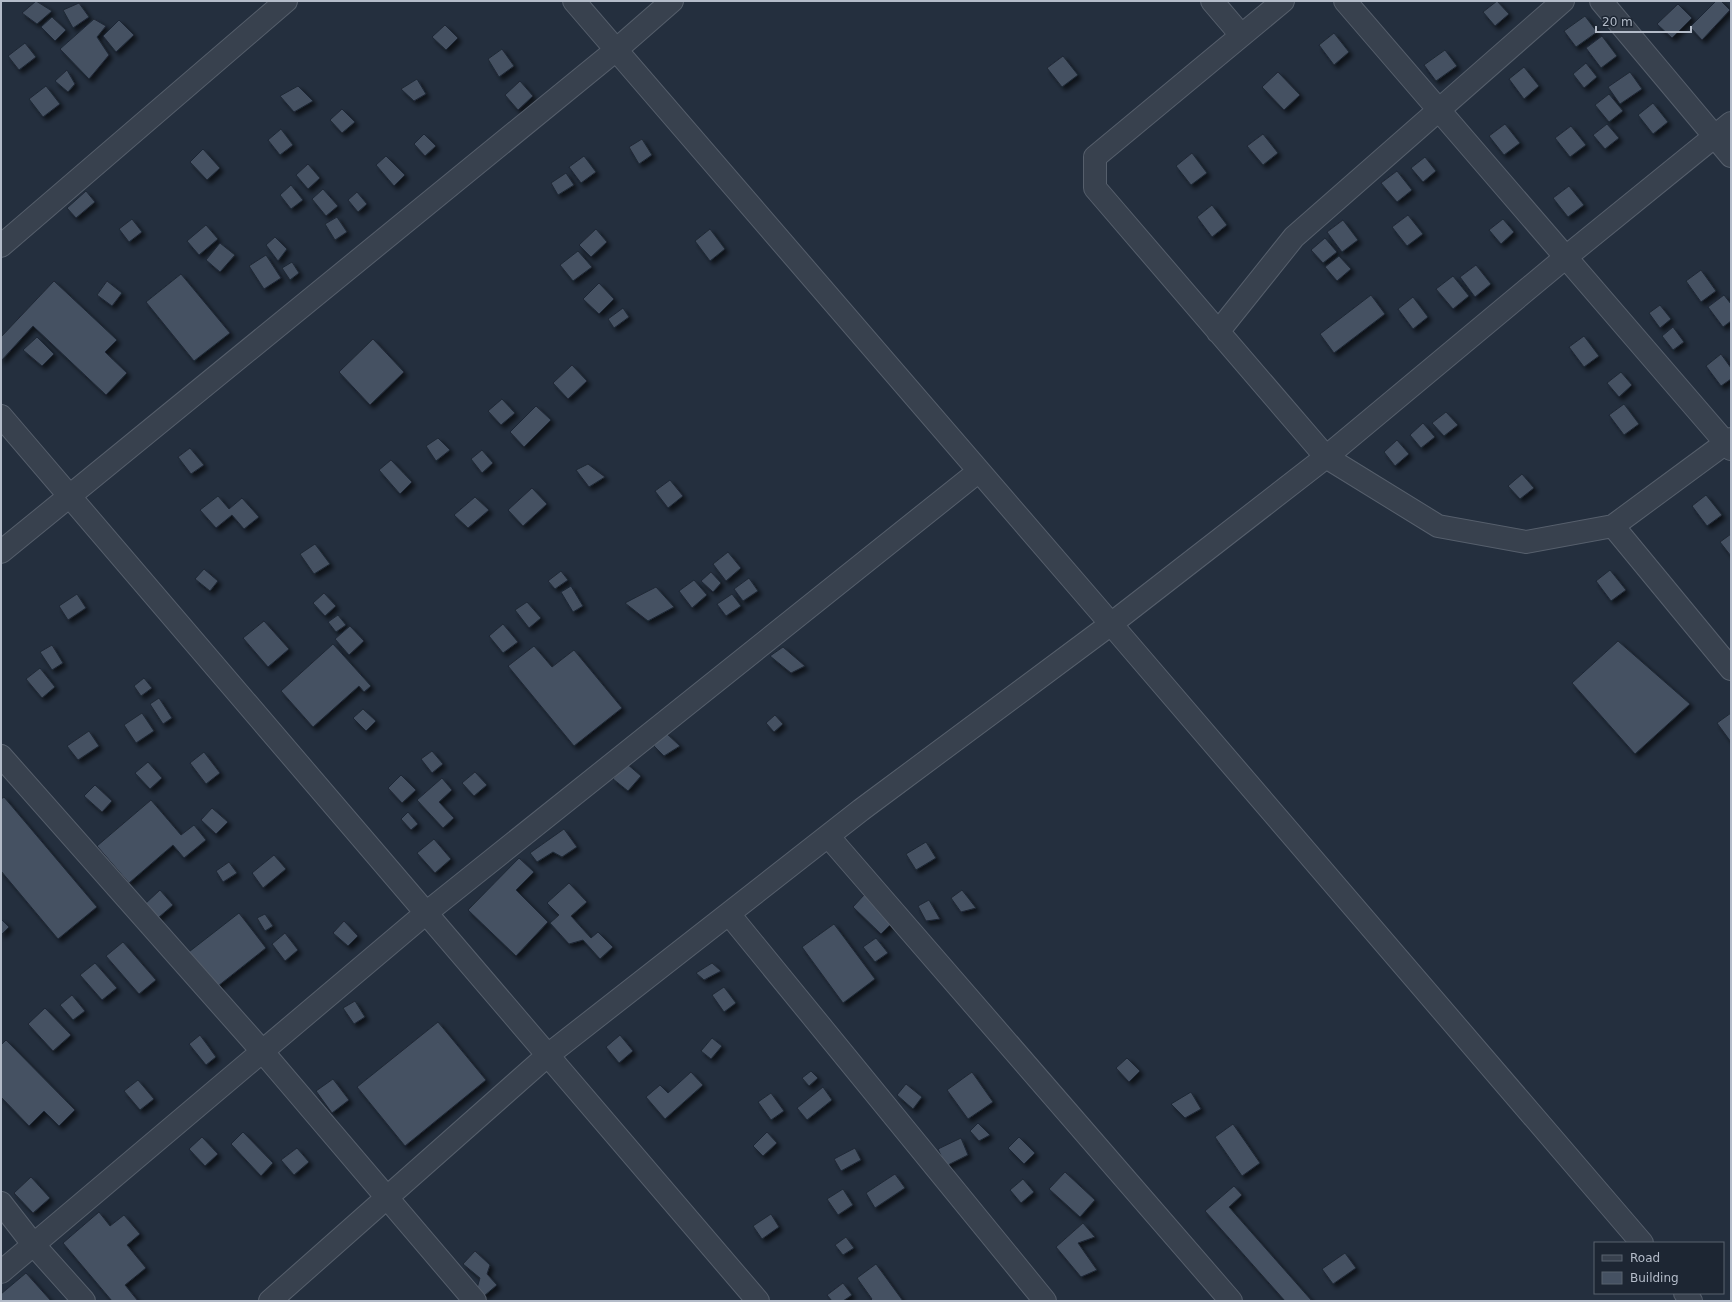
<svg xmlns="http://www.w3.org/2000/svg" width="1732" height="1302" viewBox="0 0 1732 1302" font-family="'DejaVu Sans',sans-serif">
<defs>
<filter id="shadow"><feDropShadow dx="3.5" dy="3.5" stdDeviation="2" flood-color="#0009"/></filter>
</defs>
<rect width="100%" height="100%" fill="#242f3e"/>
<path fill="#455162" stroke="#1f2835" filter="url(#shadow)" d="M36 1 52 11 37 24 22 13Z
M1497 1 1509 14 1495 26 1483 12Z
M1716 1H1721L1730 10 1702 40 1690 27Z
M79 3 89 17 73 28 63 10Z
M1678 4 1692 18 1672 38 1657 24Z
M1585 16 1597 32 1576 47 1564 31Z
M52 17 66 30 55 41 41 27Z
M94 19 106 26 97 37 109 55 89 79 60 49Z
M119 20 134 35 116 52 103 36Z
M445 25 458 38 446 50 432 37Z
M1334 33 1349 52 1334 65 1319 45Z
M1602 36 1617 56 1601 68 1586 48Z
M25 43 36 57 19 70 8 56Z
M502 49 514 66 499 77 488 59Z
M1445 50 1457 66 1436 81 1424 65Z
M1063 56 1078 75 1062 87 1047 68Z
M1586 63 1597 77 1584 88 1573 74Z
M1524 67 1539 86 1524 99 1509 79Z
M67 70 75 84 68 92 55 81Z
M1278 72 1300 95 1284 110 1262 87Z
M1630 72 1642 89 1620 104 1608 87Z
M417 79 426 94 414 101 401 89Z
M520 81 533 96 518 110 505 95Z
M46 86 60 104 43 117 29 99Z
M298 86 313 101 294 112 280 96Z
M1609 94 1623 111 1609 122 1595 105Z
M1653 103 1668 122 1653 134 1638 115Z
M342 109 355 122 342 133 330 120Z
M1505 124 1520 143 1504 155 1489 136Z
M1607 124 1619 138 1605 149 1593 135Z
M1571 126 1586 145 1570 157 1555 138Z
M281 129 293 145 280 155 268 140Z
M424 134 436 146 425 156 414 144Z
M1263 134 1278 153 1263 165 1247 146Z
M642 139 652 155 639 164 629 147Z
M203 149 220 168 207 180 190 162Z
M1192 153 1207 173 1191 185 1176 166Z
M386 156 405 175 394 186 376 165Z
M584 156 596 172 581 183 569 167Z
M1425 157 1436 171 1423 182 1411 168Z
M308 164 320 178 308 189 296 175Z
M1397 171 1412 190 1397 202 1381 183Z
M566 173 574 185 558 195 551 183Z
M291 185 303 200 291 209 280 195Z
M1569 186 1584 205 1568 217 1553 198Z
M323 189 338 206 326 216 312 199Z
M86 191 95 202 76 218 67 208Z
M357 192 367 204 358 212 348 200Z
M1212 205 1227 225 1212 237 1197 217Z
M1408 215 1423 234 1407 246 1392 227Z
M337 217 347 232 335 240 325 224Z
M132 219 142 232 129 242 119 229Z
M1503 219 1514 232 1501 244 1489 230Z
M1343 220 1358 240 1342 252 1327 232Z
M206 225 218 239 199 255 187 241Z
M596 229 607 242 591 257 579 245Z
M710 229 725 249 710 261 695 241Z
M275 237 287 249 278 261 266 245Z
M1325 238 1337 252 1323 263 1311 250Z
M220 243 235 255 220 272 206 260Z
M578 251 592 267 573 281 560 265Z
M266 255 281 278 264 289 249 266Z
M1339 256 1351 269 1337 281 1325 267Z
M292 262 299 273 290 280 282 268Z
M1476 265 1491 284 1475 297 1460 277Z
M1701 270 1716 291 1701 302 1686 281Z
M181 274 230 333 194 361 146 302Z
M1453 276 1469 296 1453 309 1436 289Z
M54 281 117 340 105 352 127 373 106 395 33 326 1 361V337Z
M107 281 122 293 112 306 97 295Z
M599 283 614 299 599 314 583 299Z
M1371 295 1385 314 1334 353 1320 334Z
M1724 295 1731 304V321L1723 327 1708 307Z
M1413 297 1428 317 1413 329 1398 309Z
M1660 305 1671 319 1660 328 1649 313Z
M623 308 629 317 614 328 608 319Z
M1673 327 1684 342 1673 350 1662 336Z
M1584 336 1599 356 1584 367 1569 347Z
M37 337 54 354 42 366 23 350Z
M373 339 404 372 370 405 339 372Z
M1721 354 1731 368V379L1721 386 1706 366Z
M572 365 587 381 568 399 553 383Z
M1621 372 1632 385 1619 397 1607 383Z
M502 399 515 413 501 425 488 411Z
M1624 404 1639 424 1624 435 1609 415Z
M536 406 551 420 524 447 510 432Z
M1446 412 1458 425 1444 436 1432 423Z
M1423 423 1435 437 1421 448 1410 435Z
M438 438 450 450 436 461 426 446Z
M1397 440 1409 454 1395 466 1384 452Z
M190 448 204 465 191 474 178 457Z
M482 450 493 463 482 473 471 459Z
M391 460 412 482 400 494 379 470Z
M588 464 605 477 589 487 576 470Z
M1522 474 1534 488 1520 499 1508 486Z
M670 480 683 496 668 508 655 491Z
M532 488 547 504 523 526 508 510Z
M1706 495 1722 515 1707 526 1692 506Z
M218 496 229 509 242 498 259 517 244 529 232 515 216 528 200 510Z
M475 497 489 510 468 528 454 515Z
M1731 534V556L1720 542Z
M315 544 330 564 314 574 300 554Z
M728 552 741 568 726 581 713 564Z
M204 569 218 581 210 591 195 579Z
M1610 570 1626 590 1611 601 1596 581Z
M561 571 568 580 555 589 548 581Z
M711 572 721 583 713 592 701 581Z
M749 578 758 591 743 601 734 589Z
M694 580 707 595 692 608 679 591Z
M571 586 583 606 573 612 561 592Z
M656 587 674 607 648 621 625 603Z
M324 593 336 606 325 616 313 603Z
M77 594 86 608 68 620 59 606Z
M732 594 741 606 726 616 717 604Z
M527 602 541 618 529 628 515 610Z
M338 615 346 625 336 632 328 622Z
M264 621 289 649 268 667 243 638Z
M503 624 518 642 503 653 489 636Z
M350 626 364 641 349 655 335 639Z
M1618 641 1690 704 1635 754 1572 683Z
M333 644 371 686 364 692 359 686 313 727 281 691Z
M52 645 63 663 52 670 40 652Z
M534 646 552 667 574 650 622 708 574 746 508 666Z
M783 647 805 666 791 673 770 656Z
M40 668 55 687 42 698 26 679Z
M144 678 152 688 141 696 134 686Z
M159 698 172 718 163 724 150 704Z
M363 709 376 721 366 731 353 718Z
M142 713 154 731 136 743 124 725Z
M1731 713V742L1717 723Z
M775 715 783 724 774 732 766 723Z
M89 731 99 746 78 760 67 746Z
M666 733 680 746 664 756 654 746Z
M432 751 443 764 432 773 421 759Z
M204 752 220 773 206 784 190 763Z
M148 762 162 778 150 789 135 773Z
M626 763 641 776 628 791 613 779Z
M475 772 487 785 474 796 462 783Z
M401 775 416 790 402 803 388 788Z
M442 778 452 790 439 802 454 818 443 828 417 800Z
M95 785 112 801 102 812 84 796Z
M4 797 97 907 58 939 1 871V799Z
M151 800 181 835 194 825 206 840 184 858 173 845 129 883 97 846Z
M212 808 228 822 216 834 201 820Z
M408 812 418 824 411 830 401 819Z
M564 829 577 847 562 857 553 852 537 862 530 853Z
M434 839 451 859 435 873 417 853Z
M926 842 936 858 916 870 906 854Z
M274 855 286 869 263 888 252 873Z
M519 858 534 872 516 890 548 922 516 956 468 910Z
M229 862 237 873 223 882 216 871Z
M569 883 587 902 571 916 591 938 598 932 613 947 600 959 583 940 569 944 550 923 559 915 547 903Z
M160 890 173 905 158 918 145 904Z
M962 890 976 908 961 912 951 898Z
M864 895 892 923 881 934 853 907Z
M929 900 940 919 926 921 918 906Z
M239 913 266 948 213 990 185 955Z
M265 914 273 926 265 931 257 918Z
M1 919 9 927 1 935Z
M344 921 358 936 348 946 333 933Z
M834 924 875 979 843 1003 802 947Z
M285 933 298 950 285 961 272 944Z
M876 938 888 953 875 962 863 947Z
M123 942 156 980 139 994 106 956Z
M95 963 117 988 102 1000 80 975Z
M712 963 721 971 704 980 696 973Z
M724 987 736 1003 724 1012 712 995Z
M72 995 85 1011 73 1020 60 1005Z
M355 1001 365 1017 354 1024 343 1008Z
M45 1008 71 1035 53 1051 28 1024Z
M438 1022 486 1080 405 1146 357 1087Z
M200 1035 216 1057 206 1065 189 1044Z
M620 1035 633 1051 619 1063 606 1047Z
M712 1038 722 1046 711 1059 701 1051Z
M6 1040 75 1110 59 1126 44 1111 29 1126 1 1097V1045Z
M1127 1058 1140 1071 1129 1082 1116 1068Z
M811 1071 818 1078 809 1086 802 1078Z
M691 1072 703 1085 665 1119 646 1097 660 1085 668 1093Z
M972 1072 993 1102 968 1119 947 1090Z
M333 1079 349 1100 332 1113 316 1091Z
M138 1080 154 1099 140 1110 124 1091Z
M906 1084 922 1097 913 1109 897 1095Z
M823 1087 832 1100 807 1120 797 1108Z
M1191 1092 1201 1109 1185 1118 1171 1104Z
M771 1093 784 1111 771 1120 758 1102Z
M978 1123 990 1135 979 1141 970 1131Z
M1233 1124 1260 1163 1242 1176 1215 1137Z
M243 1132 273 1163 261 1176 231 1144Z
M767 1132 777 1143 763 1156 753 1146Z
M202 1137 218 1154 205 1166 189 1149Z
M1019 1137 1035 1153 1024 1164 1008 1148Z
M961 1138 968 1155 946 1166 938 1149Z
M297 1148 309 1162 294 1175 281 1160Z
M855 1148 861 1160 841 1171 834 1159Z
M1065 1172 1095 1200 1080 1217 1049 1189Z
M895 1174 905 1188 875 1208 866 1193Z
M31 1177 50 1198 33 1213 14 1193Z
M1023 1179 1034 1192 1021 1203 1010 1190Z
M1234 1186 1242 1195 1229 1207 1312 1301H1285L1205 1211Z
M843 1189 853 1205 838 1215 827 1199Z
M99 1212 110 1226 124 1215 140 1234 127 1245 146 1268 125 1285 138 1301H112L63 1243Z
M771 1214 779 1227 762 1239 753 1226Z
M1083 1223 1095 1237 1078 1243 1097 1270 1081 1277 1056 1247Z
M846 1237 854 1248 843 1255 835 1245Z
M475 1251 490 1265 487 1274 497 1285 484 1296 477 1288 480 1278 463 1264Z
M1345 1253 1356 1268 1333 1284 1322 1269Z
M876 1264 903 1301H870L872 1299 857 1278Z
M26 1273 51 1301H1V1294Z
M843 1283 852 1295 843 1301H832L827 1295Z"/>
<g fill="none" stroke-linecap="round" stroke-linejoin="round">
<defs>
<path id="minor" d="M574 1 1111 624 1642 1243
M1212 1 1241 35
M1283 1 1095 157V188L1326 457 1438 526 1526 542 1613 526 1731 439
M1345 1 1731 449
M1601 1 1731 156
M1 246 286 1
M1218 332 1294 237 1563 1
M1 416 758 1301
M1613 526 1731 669
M1 552 616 50 672 1
M1 756 262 1051 475 1301
M828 836 1231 1301
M729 914 1045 1301
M1 1203 33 1244 84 1301
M1 1272 426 913 979 471
M1685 1293 1691 1301
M270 1301 548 1055 861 810 1111 624 1326 457 1566 257 1731 123"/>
</defs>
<use href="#minor" stroke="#565f6c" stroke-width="24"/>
<use href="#minor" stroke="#38414e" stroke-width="22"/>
</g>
<rect width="1732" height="1302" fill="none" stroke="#b4bcc9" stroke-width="4"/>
<rect x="1594" y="1242" width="130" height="52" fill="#1d2633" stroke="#59626f"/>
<rect x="1602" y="1255" width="20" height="6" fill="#38414e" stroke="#59626f"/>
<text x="1630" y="1262" font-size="12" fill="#b4bcc9">Road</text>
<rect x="1602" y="1272" width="20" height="12" fill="#455162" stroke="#59626f"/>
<text x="1630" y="1282" font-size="12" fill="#b4bcc9">Building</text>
<path d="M1596 26v6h95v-6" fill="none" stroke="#b4bcc9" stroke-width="2"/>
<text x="1602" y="26" font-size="12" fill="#b4bcc9" stroke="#1d2633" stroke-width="3" paint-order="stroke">20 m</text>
</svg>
